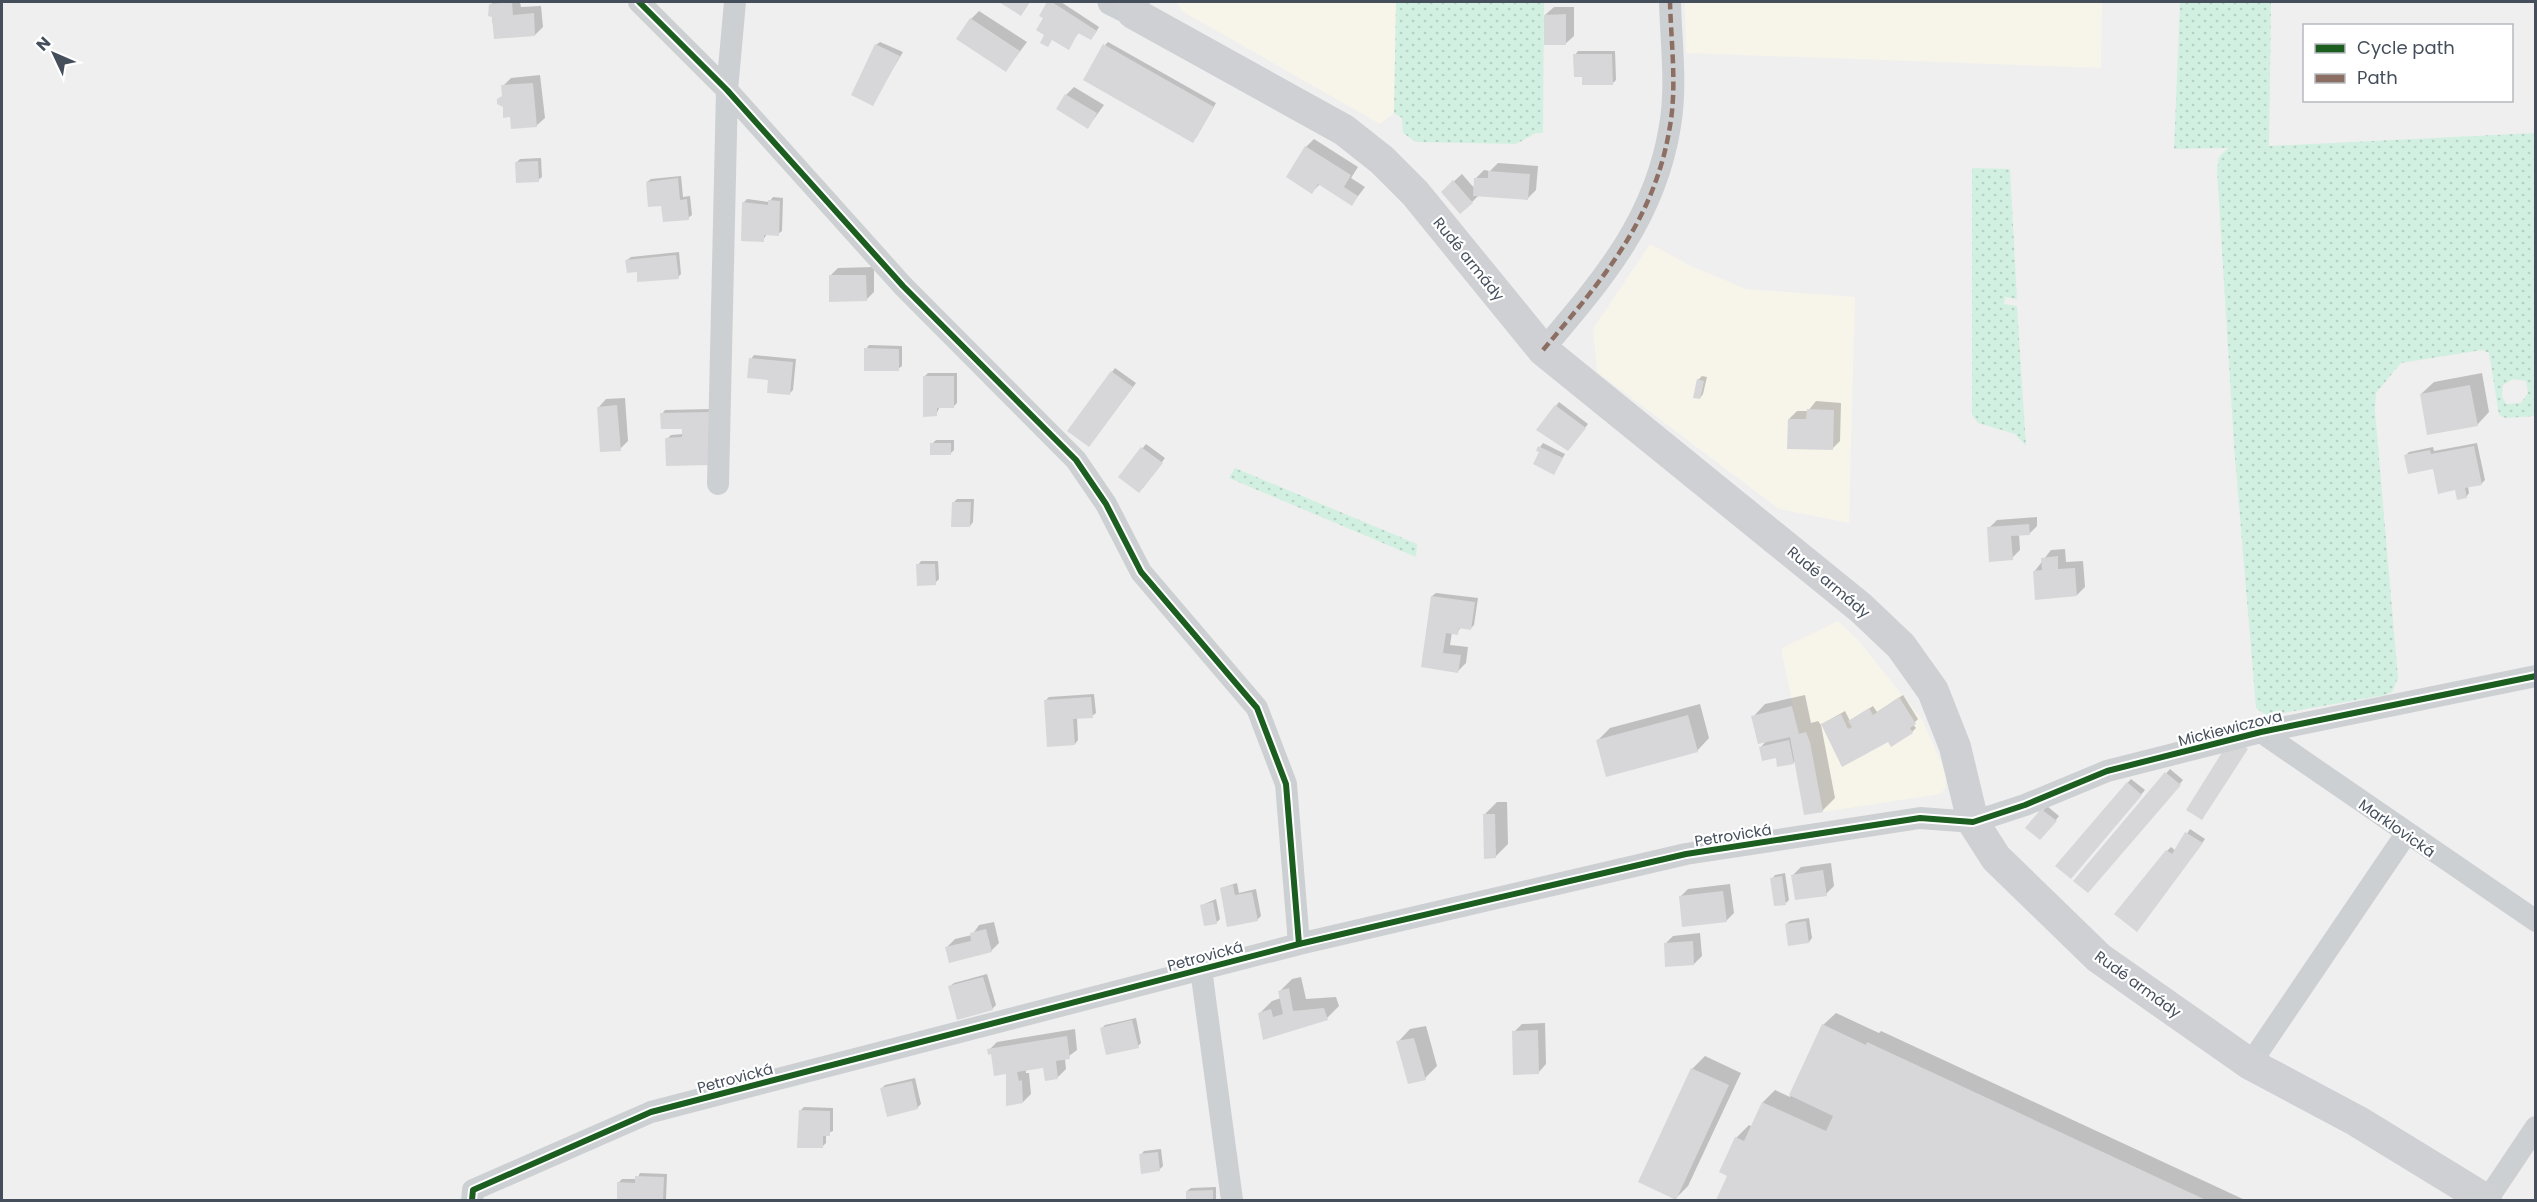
<svg xmlns="http://www.w3.org/2000/svg" width="2537" height="1202" viewBox="0 0 2537 1202" font-family="Poppins,sans-serif">
<defs>
<pattern id="green-dots" width="8" height="8" patternUnits="userSpaceOnUse" patternTransform="scale(1.5)"><rect width="8" height="8" fill="#d2f0e1"/><path d="M2 2h.1M6 6h.1" fill="none" stroke="#b6d0c3" stroke-width="1.8" stroke-linecap="round"/></pattern>
</defs>
<rect width="100%" height="100%" fill="#f0efef"/>
<path fill="#f7f4ea" d="M1177 2H1396L1394 113 1380 124 1182 11Z
M1685 2H2102L2101 68 1686 53Z
M1650 244 1691 266 1746 289 1855 297 1849 523 1779 509 1597 372 1593 329Z
M1838 621 1858 640 1923 721 1946 774V788L1940 794 1823 812 1810 742 1806 733 1799 734 1781 649Z"/>
<path fill="url(#green-dots)" fill-rule="evenodd" d="M1396 2H1544L1543 133H1536L1516 144 1416 142 1403 133 1402 118 1394 113Z
M2180 2H2271L2269 146 2535 133V416L2506 418 2499 415 2489 353 2482 350 2401 363 2376 393 2375 411 2398 678 2392 692 2385 695 2267 716 2256 708 2234 446 2217 169 2219 157 2228 148 2174 149ZM2513 379 2526 381 2528 393 2521 403 2506 404 2502 396 2503 385Z
M1972 168 2010 169 2017 299 2005 297 2004 304 2017 306 2026 446 2015 434 1978 423 1972 415Z
M1235 468 1417 544 1416 557 1229 478Z"/>
<path fill="#0003" d="M494 2H520L521 7 541 6 543 27 535 35 495 37 490 5Z
M1049 2H1061L1099 27 1094 35 1079 32 1068 48 1046 35 1045 18 1041 15Z
M1554 7H1574V36L1565 44 1545 15Z
M979 11 1027 42 1006 70 971 19Z
M880 42 903 52 872 104 876 45Z
M1108 42 1216 103 1196 138 1105 45Z
M1578 51H1615L1616 80 1612 84 1575 55Z
M540 75 545 118 536 126 503 95V86L511 78Z
M1074 87 1104 105 1088 127 1066 95Z
M1314 139 1358 167 1351 178 1365 187 1352 204 1320 184 1312 192 1306 147Z
M541 158 542 177 538 180 516 163 520 159Z
M1498 163 1538 166 1536 190 1528 198 1479 195 1472 202 1451 184 1462 174 1475 189 1476 178 1484 170 1490 171Z
M681 176 683 197 690 196 692 215 688 218 662 204 647 182 651 179Z
M773 197 783 198 782 231 778 234H767L763 240 744 202 747 199 769 202Z
M679 252 681 274 678 277 638 271 627 260 631 257Z
M874 267V292L866 300 830 276 838 268Z
M869 345 902 346V366L898 369 866 349Z
M754 355 796 359 793 390 790 393 769 379 751 359Z
M1115 368 1136 383 1093 441 1112 372Z
M928 373H957V403L954 406H940L936 415 924 377Z
M2482 373 2489 412 2477 425 2421 394 2434 382Z
M1702 376 1707 377 1703 394 1700 398 1698 380Z
M625 398 628 441 620 449 598 408 606 399Z
M1816 401 1841 403 1840 441 1832 449 1789 419 1797 411H1808Z
M1559 402 1588 424 1571 446 1556 406Z
M712 409 710 464 667 439 671 435 683 434V427L662 414 665 410Z
M936 440H954V450L950 454 932 444Z
M1543 443 1565 454 1554 473 1538 450Z
M2477 443 2485 480 2481 484 2468 486 2469 493 2466 497 2434 467 2406 455 2409 452 2433 447 2434 451Z
M1146 444 1165 458 1143 488 1120 477Z
M957 499H974L973 522 970 526 953 503Z
M2037 517V526L2029 534H2019L2020 550 2012 558 1989 528 1997 520Z
M2065 549 2066 562 2083 561 2085 587 2077 595 2034 572 2051 550Z
M921 561H938L939 579 935 583 918 565Z
M1436 593 1478 598 1474 625 1470 629 1461 627 1457 633 1452 632 1450 645 1468 647 1466 663 1458 671 1423 666 1432 596Z
M1094 694 1096 713 1092 716 1077 718 1078 740 1075 744 1046 700 1049 697Z
M1805 695 1811 723 1818 721 1821 725 1835 798 1822 811 1796 760 1793 763 1761 747 1767 740 1753 717 1765 704Z
M1903 695 1918 719 1913 724 1916 728 1912 732 1891 745 1888 740 1822 724 1845 711 1850 721 1873 706 1877 712Z
M1700 704 1709 738 1697 751 1598 740 1610 728Z
M2170 769 2183 780 2091 888 2075 880Z
M2131 779 2145 790 2074 873 2057 866Z
M1497 802H1507L1508 844 1495 857 1484 815Z
M2047 806 2059 816 2044 835 2027 828Z
M2190 829 2205 839 2141 926 2167 851 2171 847 2176 851Z
M1831 863 1834 886 1826 894 1793 875 1801 867Z
M1785 873 1789 900 1786 903 1772 879 1775 875Z
M1237 883 1239 893 1256 889 1261 916 1257 920 1221 888Z
M1730 884 1734 913 1726 921 1680 897 1688 889Z
M1216 899 1220 919 1217 922 1202 905Z
M1809 918 1812 938 1809 942 1786 924 1790 921Z
M994 922 999 943 991 951 947 947 955 939 972 935 979 925Z
M1700 933 1702 956 1694 964 1665 944 1673 936Z
M987 974 996 1005 992 1009 950 986 954 983Z
M1301 977 1306 999 1336 997 1339 1006 1327 1018 1265 1038 1259 1014 1272 1001 1281 998 1280 991 1292 979Z
M1836 1013 1879 1033 1881 1031 2245 1200H1718L1729 1175 1721 1171 1736 1138 1749 1125 1752 1127 1763 1102 1775 1090 1790 1097 1823 1025Z
M1136 1018 1141 1043 1138 1046 1102 1028 1105 1025Z
M1545 1023 1546 1064 1538 1073 1514 1032 1522 1024Z
M1426 1026 1437 1066 1425 1078 1398 1042 1410 1029Z
M1075 1029 1077 1050 1065 1059 1066 1069 1058 1077 1044 1066 1026 1069V1073H1029L1031 1094 1023 1102 1007 1072 989 1050 997 1042Z
M1705 1056 1741 1073 1688 1186 1676 1198 1692 1069Z
M915 1078 921 1104 917 1108 882 1088 885 1085Z
M804 1107 833 1108V1131L826 1134V1143L822 1147 800 1111Z
M1161 1149 1163 1166 1159 1170 1141 1155 1144 1151Z
M640 1173 667 1174 666 1200H618L619 1182 622 1179H637Z
M1216 1187V1200H1187V1191L1191 1188Z"/>
<path fill="#d7d7d9" d="M512 2 513 15 534 13 535 36 494 39 492 17 488 16 489 4Z
M999 2H1030L1021 16Z
M1047 2H1052L1097 31 1091 40 1078 33 1069 50 1052 40 1048 47 1040 43 1044 35 1036 30 1043 18 1039 16Z
M1566 14V45H1544V15Z
M970 18 1020 51 1006 72 956 39Z
M875 44 900 56 873 106 851 95Z
M1103 44 1214 107 1193 143 1083 80Z
M1573 54H1612L1613 85H1582V77H1574Z
M533 83 537 127 511 129 510 117 503 118V107L497 104V99L502 96 501 85Z
M1065 94 1097 113 1088 129 1056 109Z
M1305 146 1351 175 1344 187 1358 196 1352 206 1318 184 1312 194 1286 177Z
M538 161 539 182 516 183 515 162Z
M1488 171 1530 174 1528 200 1473 196 1474 178H1488Z
M678 178 680 200 687 199 689 220 663 222 661 206 648 207 646 182Z
M1453 180 1473 203 1460 214 1441 192Z
M768 200 780 201 779 236 764 235V242L741 241 742 202 768 205Z
M676 255 679 279 637 282V272L627 273 625 260Z
M829 275H866L867 301 829 302Z
M864 348 899 349V371H864Z
M749 358 793 362 790 395 767 393 768 380 747 378Z
M1111 371 1133 387 1089 447 1067 431Z
M923 376H954V408H937V416L923 417Z
M1697 379 1704 381 1700 399 1693 398Z
M2470 385 2478 426 2427 435 2420 394Z
M617 405 621 451 600 452 597 407Z
M1555 405 1586 428 1568 451 1536 430Z
M1807 409 1834 410 1833 450 1787 449 1788 419H1806Z
M709 412 711 465 666 466 665 438 682 437V429H661L660 413Z
M930 443H951V455H930Z
M1538 446 1563 458 1554 475 1533 464 1539 452 1536 451Z
M2474 446 2482 485 2465 488 2467 498 2457 500 2455 490 2438 494 2433 469 2408 474 2404 455 2430 450 2431 454Z
M1141 447 1163 463 1139 493 1118 477Z
M952 502H971L970 527H951Z
M2029 524 2030 535 2011 536 2013 560 1989 562 1987 527Z
M2058 556V569L2075 568 2077 596 2035 600 2033 571 2042 570 2041 558Z
M916 564H935L936 585 917 586Z
M1431 596 1475 602 1471 630 1459 628 1458 635 1446 633 1443 653 1461 655 1458 673 1421 667Z
M1091 697 1093 718 1073 719 1075 745 1047 747 1044 700Z
M1899 697 1916 724 1910 728 1913 733 1891 747 1888 742 1842 767 1821 724 1841 714 1848 729 1852 727 1848 721 1869 708 1873 715Z
M1792 706 1799 734 1806 732 1810 742 1823 812 1804 815 1790 737 1758 744 1751 716Z
M1688 715 1698 752 1606 777 1596 740Z
M1789 740 1794 764 1777 767 1776 758 1762 761 1759 747Z
M2239 742 2248 749 2202 820 2186 810 2226 746Z
M2165 772 2181 785 2088 893 2073 881Z
M2127 782 2142 795 2071 879 2055 866Z
M2041 809 2057 821 2040 840 2025 828Z
M1483 814H1495L1496 858 1484 859Z
M2185 832 2203 843 2137 932 2114 914 2166 850 2172 854Z
M1823 870 1827 896 1795 900 1791 875Z
M1782 876 1786 905 1774 906 1770 878Z
M1233 885 1235 895 1252 892 1258 921 1227 927 1220 888Z
M1723 891 1727 922 1682 927 1679 896Z
M1213 902 1217 924 1204 926 1200 905Z
M1806 921 1809 943 1788 946 1785 924Z
M986 929 992 952 949 963 945 947 971 941 970 933Z
M1693 941 1694 965 1665 967 1664 943Z
M983 977 993 1010 957 1020 948 986Z
M1289 988 1293 1011 1324 1008 1328 1020 1263 1040 1258 1013 1271 1009 1273 1017 1283 1014 1278 991Z
M1132 1020 1139 1048 1106 1055 1100 1028Z
M1822 1024 1866 1045 1867 1042 2206 1200H1716L1727 1176 1719 1172 1735 1137 1744 1141 1762 1102 1826 1131 1833 1116 1789 1095Z
M1538 1030 1539 1074 1513 1075 1512 1031Z
M1067 1036 1070 1059 1056 1061 1058 1079 1045 1081 1043 1068 1017 1072 1019 1081 1022 1080 1023 1103 1006 1106V1074L994 1076 991 1054 988 1055 987 1049Z
M1414 1038 1426 1080 1408 1084 1396 1041Z
M1691 1068 1729 1085 1676 1200 1638 1182Z
M912 1081 918 1109 887 1117 880 1088Z
M799 1110 830 1111V1136H823V1148H797Z
M1158 1152 1160 1171 1141 1174 1139 1154Z
M635 1176 664 1177 663 1200H617V1182L635 1183Z
M1213 1190V1200H1186V1191Z"/>
<g fill="none" stroke-linecap="round" stroke-linejoin="round">
<path stroke="#cdd0d3" stroke-width="22" d="M639 2 727 90 903 286 1076 460 1106 504 1141 572 1257 708 1286 784 1299 944
M1543 350C1602 280 1655 220 1670 126 1677 86 1671 42 1670 2
M718 484 727 90 735 2
M2261 732 2536 921
M1201 969 1232 1200
M2250 1064 2406 834
M472 1200 473 1190 651 1112 1299 944 1686 854 1920 818 1973 822 2025 805 2107 771 2261 732 2536 676
M2487 1200 2536 1127"/>
<path stroke="#cdd0d3" stroke-width="27" d="M1111 2 1133 13"/>
<path stroke="#ced0d4" stroke-width="32" d="M1134 2 1133 13 1344 130 1382 160 1415 193 1543 350 1861 608 1901 646 1933 691 1955 747 1973 822 1996 858 2099 958 2250 1064 2357 1121 2486 1200"/>
<path stroke="#8d6e63" stroke-width="4.5" stroke-dasharray="9 4.5" stroke-linecap="butt" d="M1543 350C1602 280 1655 220 1670 126 1677 86 1671 42 1670 2"/>
<defs>
<path id="cycleway" d="M639 2 727 90 903 286 1076 460 1106 504 1141 572 1257 708 1286 784 1299 944
M472 1200 473 1190 651 1112 1299 944 1686 854 1920 818 1973 822 2025 805 2107 771 2261 732 2536 676"/>
</defs>
<use href="#cycleway" stroke="#fff" stroke-width="10"/>
<use href="#cycleway" stroke="#1b5e20" stroke-width="6"/>
</g>
<g text-anchor="middle" dominant-baseline="central" stroke-width="4.5" stroke-linejoin="round" paint-order="stroke">
<g font-size="15" fill="#454f5c" stroke="#fff">
<text transform="translate(1469 259) rotate(51)">Rudé armády</text>
<text transform="translate(1829 582) rotate(40)">Rudé armády</text>
<text transform="translate(2230 728) rotate(-14)">Mickiewiczova</text>
<text transform="translate(2397 828) rotate(35)">Marklovická</text>
<text transform="translate(1733 835) rotate(-9)">Petrovická</text>
<text transform="translate(1205 956) rotate(-15)">Petrovická</text>
<text transform="translate(2138 984) rotate(36)">Rudé armády</text>
<text transform="translate(735 1078) rotate(-15)">Petrovická</text>
</g>
</g>
<rect width="2537" height="1202" fill="none" stroke="#454f5c" stroke-width="6"/>
<rect x="2303" y="24" width="210" height="78" fill="#ffffff" stroke="#b5b9be" stroke-width="1.5"/>
<rect x="2315" y="44" width="30" height="9" fill="#1b5e20" stroke="#b5b9be" stroke-width="1.5"/>
<text x="2357" y="54" font-size="18" fill="#454f5c">Cycle path</text>
<rect x="2315" y="74" width="30" height="9" fill="#8d6e63" stroke="#b5b9be" stroke-width="1.5"/>
<text x="2357" y="84" font-size="18" fill="#454f5c">Path</text>
<g transform="translate(54 54) rotate(314)" stroke="#ffffff" stroke-width="4.5" paint-order="stroke">
<path d="M0-4.5L10 22L0 15L-10 22Z" fill="#454f5c"/>
<text y="-9" font-size="16" font-weight="bold" text-anchor="middle" fill="#454f5c">N</text>
</g>
</svg>
